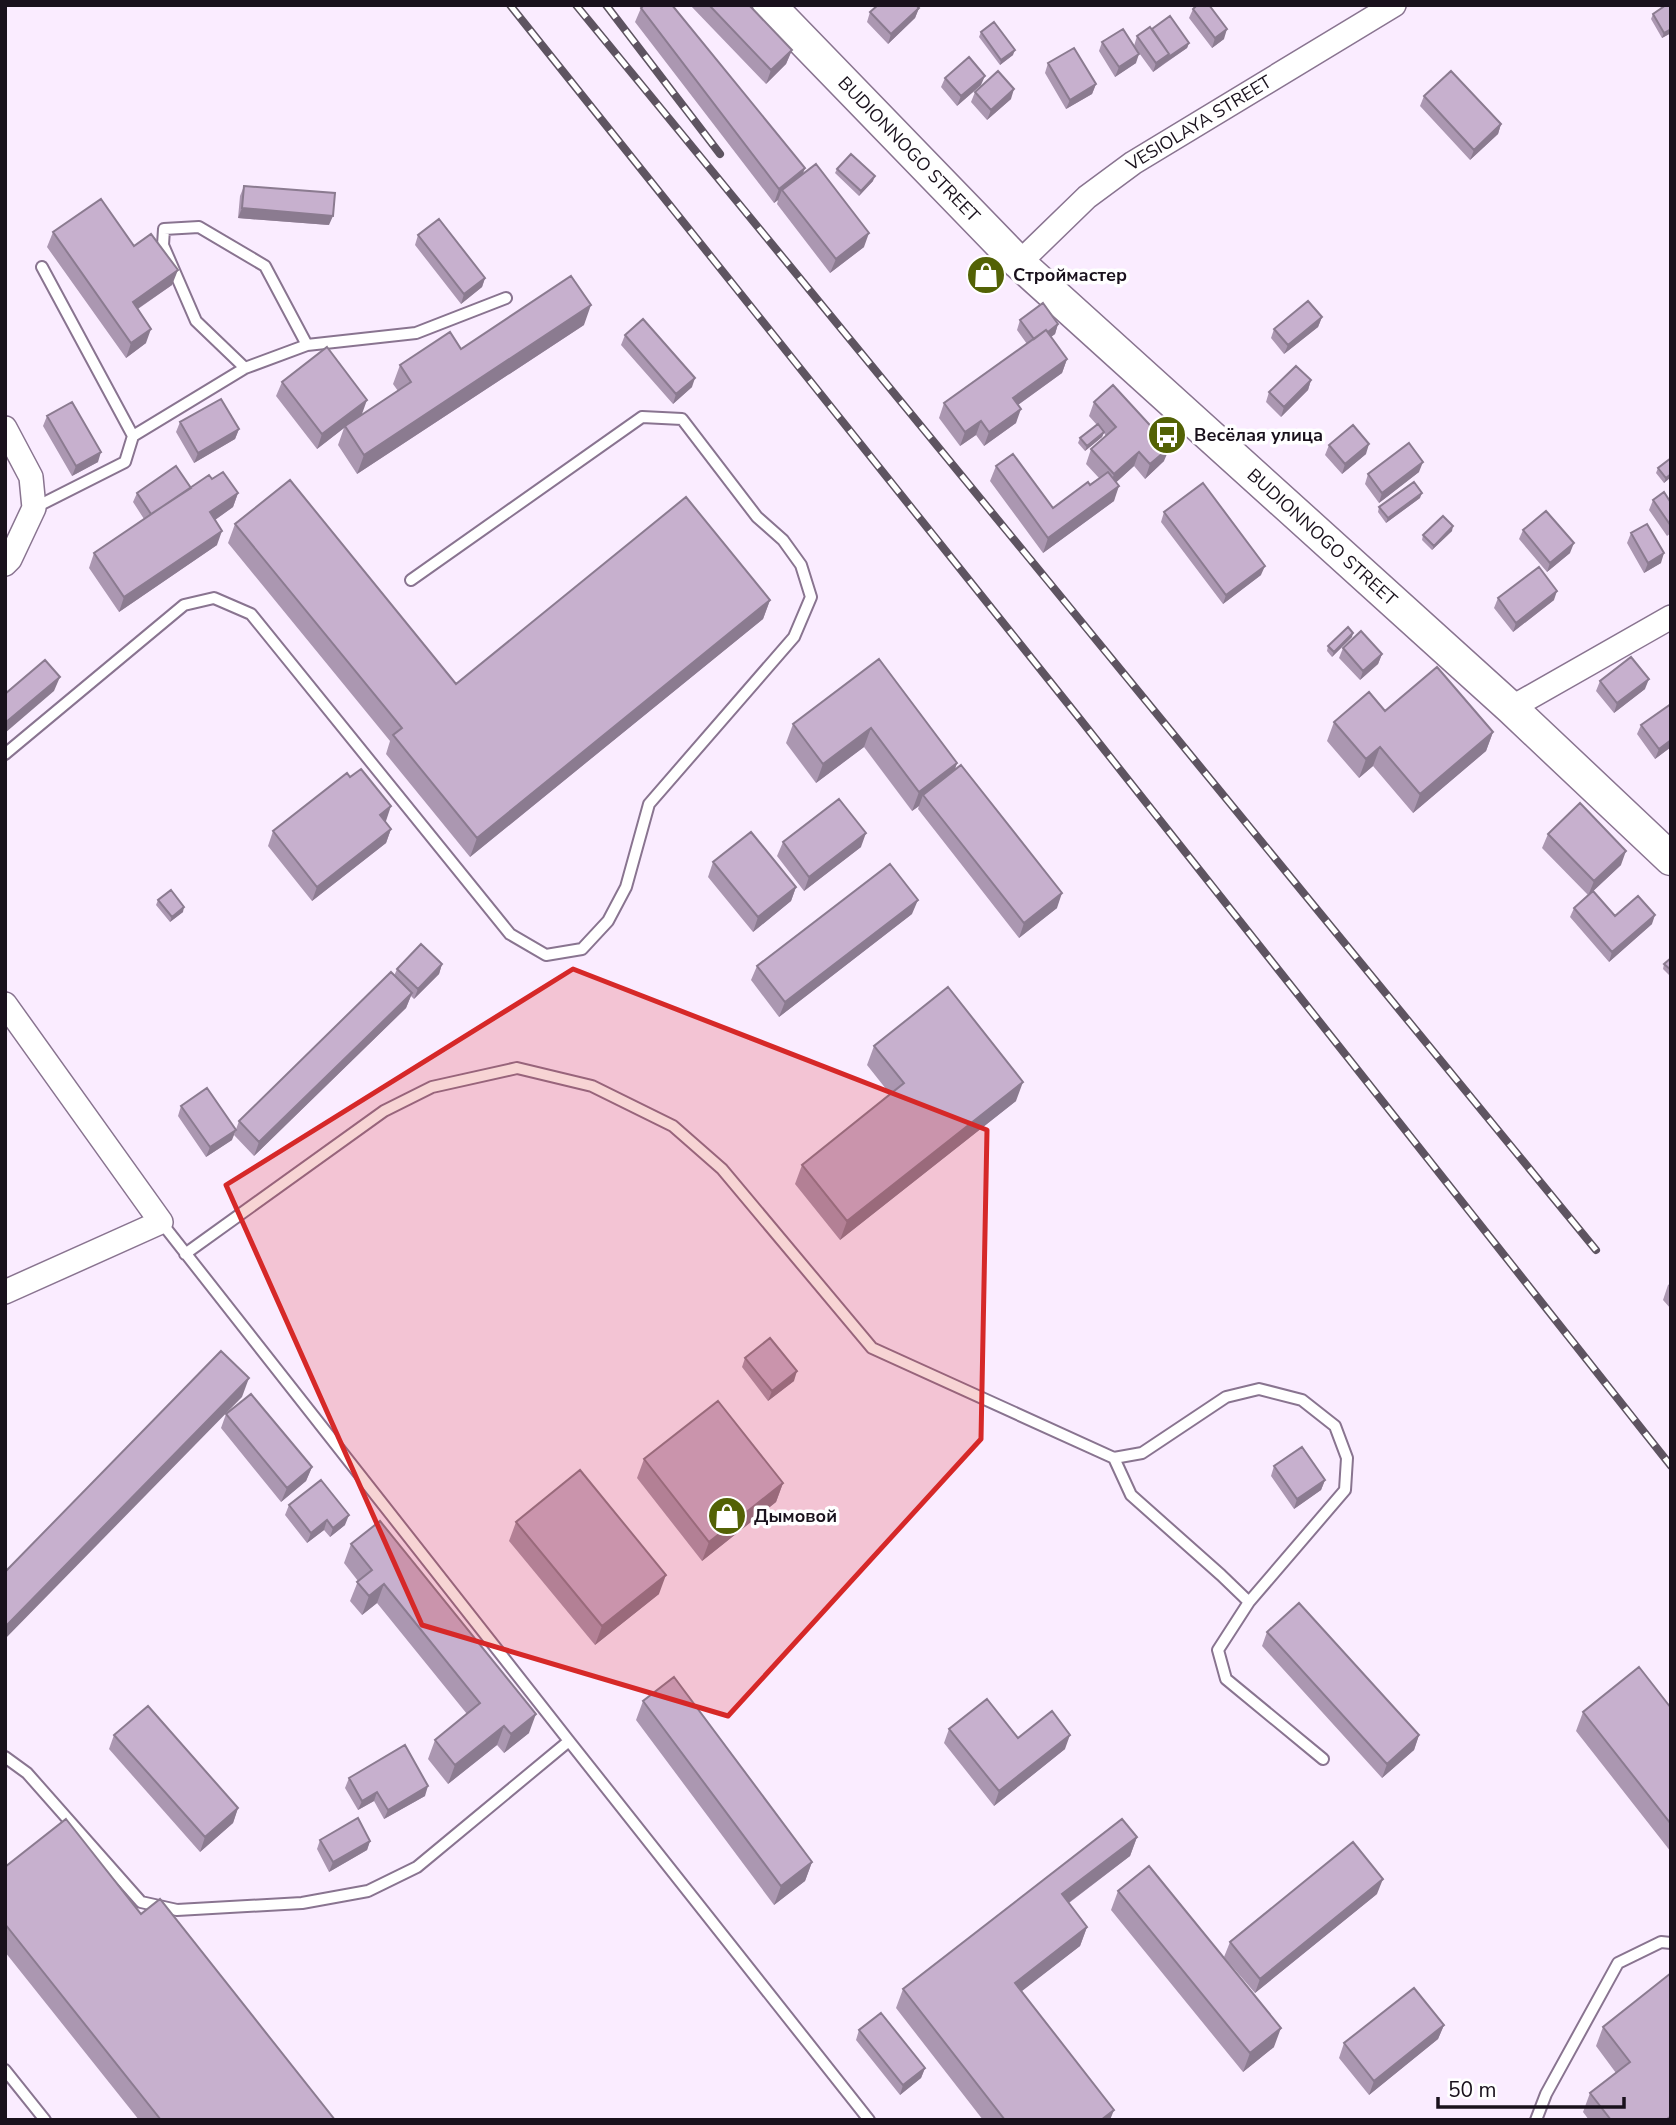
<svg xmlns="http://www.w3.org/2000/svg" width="1676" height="2125" viewBox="0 0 1676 2125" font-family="'Nunito Sans',sans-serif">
<rect width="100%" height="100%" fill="#faecff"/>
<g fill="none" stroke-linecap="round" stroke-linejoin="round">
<defs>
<path id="lane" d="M245 368 196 321 163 245 164 229 199 227 265 266 307 345
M133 436 245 368 307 345 416 333 506 298
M34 508 125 462 133 436 42 267
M5 754 184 605 214 598 251 614 510 934 546 955 582 949 608 921 626 887 649 804 794 637 811 597 801 565 783 540 757 517 682 419 642 417 411 580
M161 1222 569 1741 869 2120
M185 1254 384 1111 432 1087 517 1068 592 1086 673 1126 722 1169 872 1348 1114 1458 1142 1453 1226 1397 1259 1389 1302 1400 1335 1426 1347 1458 1345 1490 1249 1602 1218 1650 1226 1679 1323 1759
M1114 1458 1131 1495 1221 1575 1249 1602
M5 1757 27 1773 141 1902 177 1910 302 1903 368 1891 417 1867 569 1741
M5 2070 45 2120
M1536 2120 1546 2094 1618 1963 1661 1942 1671 1943"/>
<g id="street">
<path id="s1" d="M1019 263 1087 197 1133 163 1394 5"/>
<path d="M5 428 31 477 34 508 10 559 5 564"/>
<path d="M1511 708 1671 617"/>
<path d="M5 1004 161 1222 5 1292"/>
</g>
<g id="secondary">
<path id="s2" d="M769 5 1019 263 1511 708 1671 859"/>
</g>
</defs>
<use href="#lane" stroke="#897490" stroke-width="14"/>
<use href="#street" stroke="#897490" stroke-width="26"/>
<use href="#secondary" stroke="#897490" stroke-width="35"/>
<use href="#lane" stroke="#fff" stroke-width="10"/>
<use href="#street" stroke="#fff" stroke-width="23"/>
<use href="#secondary" stroke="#fff" stroke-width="32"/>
<defs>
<path id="rail" d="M510 5 1076 714 1671 1466
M576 5 1596 1250
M606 5 720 154"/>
</defs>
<use href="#rail" stroke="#5e5461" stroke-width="8"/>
<use href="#rail" stroke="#fff" stroke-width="5" stroke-dasharray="16" stroke-linecap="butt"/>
</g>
<path fill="#ab97b1" d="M690 5H749L792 50 786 64 766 84Z
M641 8 803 173 864 247 830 273 777 204 778 200 774 203 635 22Z
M919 8 915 18 888 44 867 22 870 12Z
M1193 9 1224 39 1212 48 1189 18Z
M1653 14 1671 33 1662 38 1651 19Z
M1152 29 1189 43 1187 48 1153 72 1134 46 1136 63 1115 77 1099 51 1102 42 1134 46 1137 36Z
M981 32 1013 55 1000 65 979 37Z
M1048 63 1096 84 1092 94 1066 109 1045 73Z
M945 78 981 85 957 106 941 87Z
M975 92 1011 99 987 120 971 102Z
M1424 96 1501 124 1498 134 1470 160 1420 106Z
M837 169 873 181 859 196 835 173Z
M244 186 329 225 238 218 240 196Z
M53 232 134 246 172 285 138 309 146 343 126 358 47 247Z
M418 235 485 278 482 287 461 304 415 245Z
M1322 317 1318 327 1284 354 1271 338 1274 329Z
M1020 320 1058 324 1055 334 1051 337 1067 359 1062 373 1018 405 1016 423 984 446 976 435 960 446 939 418 944 403 1027 344 1017 330Z
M584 325 357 474 338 445 344 428 317 449 276 396 282 382 362 414 354 420 398 391 393 384 400 365 461 349Z
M625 335 692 387 673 404 621 345Z
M1311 380 1308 390 1281 417 1266 402 1269 392Z
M1094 402 1164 461 1145 479 1134 466 1116 482 1114 501 1043 553 990 481 996 466 1053 508 1099 478 1086 464 1091 449 1106 436 1104 433 1102 437 1085 451 1078 443 1080 438 1097 425 1089 416Z
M47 416 98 462 72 476 43 426Z
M180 422 239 429 235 439 194 463 176 432Z
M1329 445 1366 454 1342 474 1325 455Z
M1658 468 1671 477 1664 483 1656 473Z
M1419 472 1379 503 1365 484 1368 474Z
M212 479 238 493 233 507 215 520 217 545 119 612 89 568 94 553 144 519 133 502 137 493 191 488Z
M1420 498 1386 523 1378 512 1379 507Z
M1653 500 1671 503V533L1667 536 1649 510Z
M1164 512 1261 575 1223 604 1161 522Z
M235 524 456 684 770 600 763 619 470 857 386 754 390 741 228 543Z
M1523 530 1570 553 1547 572 1519 539Z
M1452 531 1432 550 1422 540 1423 535Z
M1631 533 1661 563 1644 573 1627 543Z
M1498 598 1554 600 1513 632 1494 608Z
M1352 637 1332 657 1327 651 1328 646Z
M1343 648 1382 654 1378 664 1360 680 1339 658Z
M879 659 957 763 955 770 1057 908 1019 938 918 809 919 806 912 811 864 747 816 783 786 743 793 724Z
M1600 681 1645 689 1614 713 1596 691Z
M1671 704V747L1655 759 1637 734 1641 725Z
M1385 711 1493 732 1486 751 1413 813 1373 766 1359 778 1327 741 1334 722Z
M385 821 391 829 386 843 312 901 268 846 273 831Z
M1548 834 1621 865 1593 891 1615 916 1652 924 1609 962 1570 917 1574 908 1588 895 1542 848Z
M783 842 861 847 804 891 777 856Z
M713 862 796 887 791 901 753 932 708 877Z
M158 900 183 912 170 922 156 905Z
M912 914 779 1017 751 980 757 966Z
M1671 958V977L1663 969 1664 964Z
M442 964 439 974 414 999 411 996 406 1008 254 1156 234 1135 239 1121 394 976 397 969Z
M874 1046 1016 1101 840 1240 795 1184 802 1165 890 1094 867 1065Z
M181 1106 232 1140 206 1157 178 1116Z
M1671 1283V1309L1663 1300 1668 1285Z
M745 1358 794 1381 768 1401 742 1367Z
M226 1414 312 1467 306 1481 281 1502 221 1428Z
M644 1459 783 1483 776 1502 702 1561 637 1478Z
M1274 1466 1325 1480 1321 1490 1294 1509 1271 1476Z
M289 1505 345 1525 330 1537 324 1530 307 1543 285 1515Z
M516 1522 659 1594 595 1645 509 1541Z
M351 1544 529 1733 504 1753 497 1745 448 1784 428 1759 435 1740 467 1714 377 1603 362 1615 350 1601 358 1581 344 1563Z
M1267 1632 1419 1735 1414 1750 1382 1778 1262 1646Z
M643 1701 812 1862 805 1881 774 1905 636 1720Z
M1671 1708V1852L1576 1731 1583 1712Z
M949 1729 1065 1749 994 1806 944 1743Z
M114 1735 238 1808 233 1823 200 1852 109 1749Z
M349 1778 425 1796 384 1819 374 1801 358 1810 345 1788Z
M1137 1837 1130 1856 1069 1903 1087 1927 1080 1946 1021 1991 1110 2120H983L896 2008 903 1989Z
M320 1840 370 1841 367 1850 329 1872 317 1849Z
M5 1867 335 2120H139L5 1952Z
M1118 1891 1274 2047 1243 2072 1111 1910Z
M1377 1894 1255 1993 1224 1957 1230 1942Z
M1671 1973V2120H1589L1583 2112 1590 2093 1616 2073 1596 2046 1603 2027Z
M1444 2025 1438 2039 1369 2095 1339 2058 1344 2043Z
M859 2030 925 2068 921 2078 900 2095 856 2040Z"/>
<path fill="#8b7b90" d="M919 8 915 18 888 44 891 34Z
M1227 29 1224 39 1212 48 1215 38Z
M1671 29V33L1662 38 1664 33Z
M1189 43 1187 48 1165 63 1167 58Z
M792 50 786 64 766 84 771 70Z
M1015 50 1013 55 1000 65 1001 60Z
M1139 54 1136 63 1115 77 1119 67Z
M1169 54 1165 63 1153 72 1156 63Z
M985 76 981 85 957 106 961 96Z
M1096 84 1092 94 1066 109 1070 100Z
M1014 89 1011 99 987 120 991 110Z
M1501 124 1498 134 1470 160 1474 150Z
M805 168 800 182 782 190 778 200 774 203 779 189Z
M875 176 873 181 859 196 861 191Z
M242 208 333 216 329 225 238 218Z
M869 233 864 247 830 273 836 259Z
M178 270 172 285 127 316 133 302Z
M485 278 482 287 461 304 464 294Z
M591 305 584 325 357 474 364 455Z
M1322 317 1318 327 1284 354 1288 345Z
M1058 324 1055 334 1032 351 1036 341Z
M151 329 146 343 126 358 131 343Z
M1067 359 1062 373 1008 412 1013 398Z
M695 378 692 387 673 404 676 394Z
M1311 380 1308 390 1281 417 1284 407Z
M367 400 362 414 317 449 322 434Z
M1021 409 1016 423 984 446 989 432Z
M981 421 976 435 960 446 965 432Z
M239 429 235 439 194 463 198 453Z
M1104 432 1102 437 1085 451 1087 446Z
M1369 444 1366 454 1342 474 1345 464Z
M1170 447 1164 461 1145 479 1150 464Z
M101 452 98 462 72 476 76 466Z
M1139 452 1134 466 1109 489 1114 474Z
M1423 462 1419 472 1379 503 1382 493Z
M1671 474V477L1664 483 1666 478Z
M1119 486 1114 501 1043 553 1048 538Z
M238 493 233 507 205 527 210 512Z
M1422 493 1420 498 1386 523 1388 518Z
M1453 526 1452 531 1432 550 1434 546Z
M222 531 217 545 119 612 124 597Z
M1574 543 1570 553 1547 572 1550 563Z
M1664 553 1661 563 1644 573 1648 563Z
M1265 566 1261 575 1223 604 1226 595Z
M1557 591 1554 600 1513 632 1516 623Z
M770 600 763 619 470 857 477 838Z
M1353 633 1352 637 1332 657 1334 652Z
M1382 654 1378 664 1360 680 1363 671Z
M60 677 54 691 5 733V723Z
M1649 679 1645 689 1614 713 1617 703Z
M871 728 864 747 816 783 823 764Z
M1493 732 1486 751 1413 813 1420 794Z
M1671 740V747L1655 759 1659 749Z
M1380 747 1373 766 1359 778 1366 759Z
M957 763 950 782 923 795 919 806 912 811 919 792Z
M391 806 386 821 375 829 380 815Z
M391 829 386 843 312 901 317 887Z
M866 833 861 847 804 891 809 877Z
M1626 851 1621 865 1588 896 1594 881Z
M796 887 791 901 753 932 758 917Z
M1062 893 1057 908 1019 938 1024 923Z
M918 900 912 914 779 1017 785 1002Z
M184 907 183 912 170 922 172 917Z
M1655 915 1652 924 1609 962 1612 952Z
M442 964 439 974 414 999 418 989Z
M412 993 406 1008 254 1156 259 1142Z
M1023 1082 1016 1101 840 1240 847 1221Z
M236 1130 232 1140 206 1157 210 1147Z
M797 1371 794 1381 768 1401 772 1391Z
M249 1378 242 1397 5 1639 6 1626Z
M312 1467 306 1481 281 1502 287 1488Z
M1325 1480 1321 1490 1294 1509 1297 1499Z
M783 1483 776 1502 702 1561 709 1542Z
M349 1515 345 1525 330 1537 333 1528Z
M327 1520 324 1530 307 1543 311 1533Z
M666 1575 659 1594 595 1645 602 1626Z
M384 1584 377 1603 362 1615 369 1596Z
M536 1714 529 1733 504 1753 511 1734Z
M504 1726 497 1745 448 1784 455 1765Z
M1070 1735 1065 1749 994 1806 999 1791Z
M1419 1735 1414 1750 1382 1778 1387 1764Z
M428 1786 425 1796 384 1819 388 1810Z
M377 1792 374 1801 358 1810 362 1801Z
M238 1808 233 1823 200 1852 205 1837Z
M1137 1837 1130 1856 1055 1913 1062 1894Z
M370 1841 367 1850 329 1872 333 1862Z
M812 1862 805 1881 774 1905 781 1886Z
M1383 1879 1377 1894 1255 1993 1260 1979Z
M1087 1927 1080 1946 1008 2002 1015 1983Z
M1444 2025 1438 2039 1369 2095 1374 2081Z
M1281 2028 1274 2047 1243 2072 1250 2053Z
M925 2068 921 2078 900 2095 903 2085Z
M1114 2110 1110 2120H1101Z"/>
<path fill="#c7b0ce" stroke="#8b7b90" stroke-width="2" d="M644 5H672L805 168 779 189 641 8Z
M709 5H749L792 50 771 70Z
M878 5H916L919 8 891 34 870 12Z
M1197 5H1209L1227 29 1215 38 1193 9Z
M1666 5H1671V29L1664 33 1653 14Z
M1170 16 1189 43 1167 58 1169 54 1152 29Z
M994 22 1015 50 1001 60 981 32Z
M1150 27 1169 54 1156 63 1137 36Z
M1123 29 1139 54 1119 67 1102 42Z
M1074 48 1096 84 1070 100 1048 63Z
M969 57 985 76 961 96 945 78Z
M998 71 1014 89 991 110 975 92Z
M1451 71 1501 124 1474 150 1424 96Z
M851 154 875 176 861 191 837 169Z
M816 164 869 233 836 259 782 190Z
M244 186 335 193 333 216 242 208Z
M101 199 134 246 151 234 178 270 133 302 151 329 131 343 53 232Z
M439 219 485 278 464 294 418 235Z
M571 276 591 305 364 455 345 426 411 382 400 365 450 332 461 349Z
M1308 301 1322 317 1288 345 1274 329Z
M1043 303 1058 324 1048 332 1046 330 1034 339 1020 320Z
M643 319 695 378 676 394 625 335Z
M1046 330 1067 359 1013 398 1021 409 989 432 981 421 965 432 944 403Z
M327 347 367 400 322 434 282 382Z
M1296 366 1311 380 1284 407 1269 392Z
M1113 385 1170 447 1150 464 1139 452 1114 474 1091 449 1116 427 1094 402Z
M221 399 239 429 198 453 180 422Z
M72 402 101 452 76 466 47 416Z
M1098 424 1104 432 1087 446 1080 438Z
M1353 425 1369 444 1345 464 1329 445Z
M1409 443 1423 462 1382 493 1368 474Z
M1013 454 1053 508 1088 482 1090 485 1108 472 1119 486 1048 538 996 466Z
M1671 458V474L1666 478 1658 468Z
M176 466 191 488 151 514 137 493Z
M223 472 238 493 210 512 222 531 124 597 94 553 209 475 212 479Z
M290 480 456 684 686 497 770 600 477 838 393 735 402 728 235 524Z
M1414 482 1422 493 1388 518 1379 507Z
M1203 483 1265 566 1226 595 1164 512Z
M1664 492 1671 503V526L1653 500Z
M1546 511 1574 543 1550 563 1523 530Z
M1443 516 1453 526 1434 546 1423 535Z
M1647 524 1664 553 1648 563 1631 533Z
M1539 567 1557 591 1516 623 1498 598Z
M1348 627 1353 633 1334 652 1328 646Z
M1361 631 1382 654 1363 671 1343 648Z
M1631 657 1649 679 1617 703 1600 681Z
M879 659 957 763 919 792 871 728 823 764 793 724Z
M45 660 60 677 5 723V694Z
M1437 667 1493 732 1420 794 1380 747 1366 759 1334 722 1369 692 1385 711Z
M1671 704V740L1659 749 1641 725Z
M961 765 1062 893 1024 923 923 795Z
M361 769 391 806 380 815 391 829 317 887 273 831 347 773 350 777Z
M839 799 866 833 809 877 783 842Z
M1580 803 1626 851 1594 881 1548 834Z
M751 832 796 887 758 917 713 862Z
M890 864 918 900 785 1002 757 966Z
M171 890 184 907 172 917 158 900Z
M1593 891 1615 916 1638 896 1655 915 1612 952 1574 908Z
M421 944 442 964 418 989 397 969Z
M1671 958V970L1664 964Z
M391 972 412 993 259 1142 239 1121Z
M948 987 1023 1082 847 1221 802 1165 904 1083 874 1046Z
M207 1088 236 1130 210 1147 181 1106Z
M770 1338 797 1371 772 1391 745 1358Z
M221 1351 249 1378 6 1626 5 1625V1572Z
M251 1394 312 1467 287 1488 226 1414Z
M718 1401 783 1483 709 1542 644 1459Z
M1302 1447 1325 1480 1297 1499 1274 1466Z
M580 1470 666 1575 602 1626 516 1522Z
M321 1480 349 1515 333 1528 327 1520 311 1533 289 1505Z
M380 1521 536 1714 511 1734 504 1726 455 1765 435 1740 480 1703 384 1584 369 1596 357 1582 372 1570 351 1544Z
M1299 1603 1419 1735 1387 1764 1267 1632Z
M1639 1667 1671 1708V1824L1583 1712Z
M674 1677 812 1862 781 1886 643 1701Z
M987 1699 1018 1738 1052 1711 1070 1735 999 1791 949 1729Z
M148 1706 238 1808 205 1837 114 1735Z
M405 1745 428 1786 388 1810 377 1792 362 1801 349 1778Z
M358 1818 370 1841 333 1862 320 1840Z
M66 1819 141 1914 160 1899 335 2120H161L5 1924V1867Z
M1122 1819 1137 1837 1062 1894 1087 1927 1015 1983 1114 2110 1101 2120H1005L903 1989Z
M1353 1842 1383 1879 1260 1979 1230 1942Z
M1149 1866 1281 2028 1250 2053 1118 1891Z
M1671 1973V2116L1666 2120H1611L1590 2093 1630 2062 1603 2027Z
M1414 1988 1444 2025 1374 2081 1344 2043Z
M881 2013 925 2068 903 2085 859 2030Z"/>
<path fill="#d62828" fill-opacity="0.2" stroke="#d62828" stroke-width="5" stroke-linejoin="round" d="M573 969 987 1130 981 1439 728 1716 422 1625 226 1185Z"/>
<defs>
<symbol id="shop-disc" viewBox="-11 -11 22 22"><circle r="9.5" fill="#536205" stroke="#fff"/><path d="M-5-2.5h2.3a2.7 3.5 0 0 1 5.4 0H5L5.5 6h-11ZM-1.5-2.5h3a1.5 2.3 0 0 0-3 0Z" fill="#fff"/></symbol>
<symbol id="bus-disc" viewBox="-11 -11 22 22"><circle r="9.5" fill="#536205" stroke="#fff"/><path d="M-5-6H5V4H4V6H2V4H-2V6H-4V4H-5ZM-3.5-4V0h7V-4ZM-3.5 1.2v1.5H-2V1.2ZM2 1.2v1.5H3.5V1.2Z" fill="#fff"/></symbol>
</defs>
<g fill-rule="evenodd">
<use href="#shop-disc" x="964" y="253" width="44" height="44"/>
<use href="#bus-disc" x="1145" y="413" width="44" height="44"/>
<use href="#shop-disc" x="705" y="1494" width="44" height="44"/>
</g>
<g text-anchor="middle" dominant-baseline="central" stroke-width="7" stroke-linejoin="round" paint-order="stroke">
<g font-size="18" fill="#19111c" stroke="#fff">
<text stroke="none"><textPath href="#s1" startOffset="229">VESIOLAYA STREET</textPath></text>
<text stroke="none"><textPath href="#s2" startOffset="201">BUDIONNOGO STREET</textPath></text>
<text stroke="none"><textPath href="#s2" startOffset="768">BUDIONNOGO STREET</textPath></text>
</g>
<g font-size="18" font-weight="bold" fill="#19111c" stroke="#fff" text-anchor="start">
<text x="1013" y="275">Строймастер</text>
<text x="1194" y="435">Весёлая улица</text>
<text x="754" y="1516">Дымовой</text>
</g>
</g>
<rect width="1676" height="2125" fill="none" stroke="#19111c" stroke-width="14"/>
<path d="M1438 2097v10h186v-10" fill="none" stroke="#19111c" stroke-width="3.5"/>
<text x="1448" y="2097" font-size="21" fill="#19111c" stroke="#ffffff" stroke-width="5" paint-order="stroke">50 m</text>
</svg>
